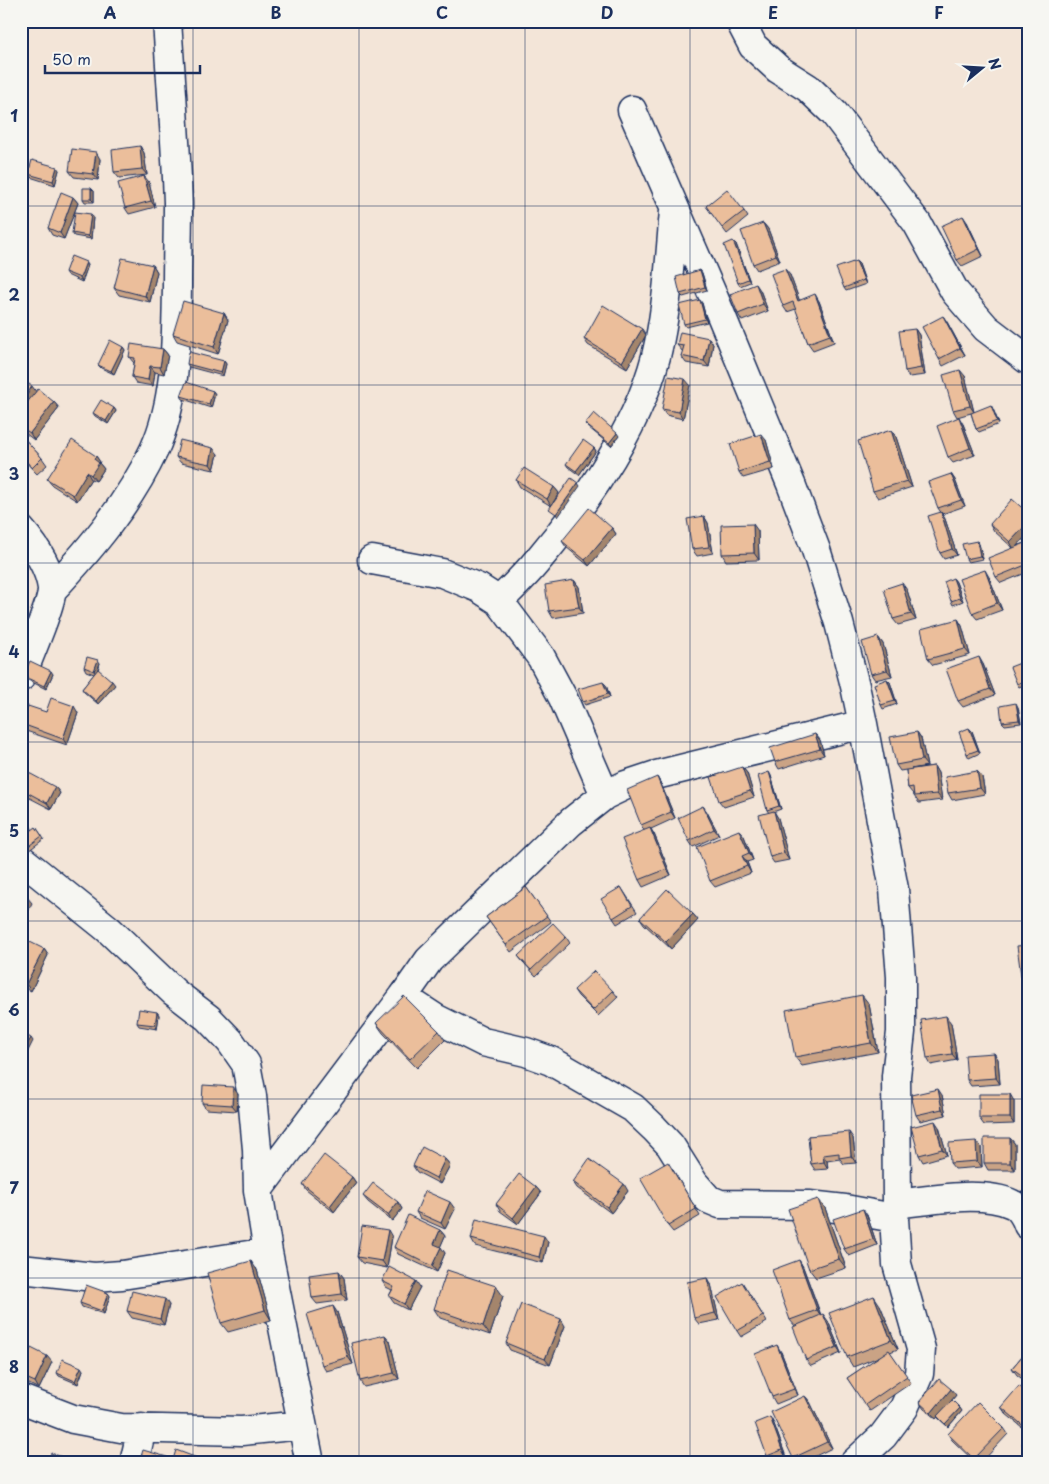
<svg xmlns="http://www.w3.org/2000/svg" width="1049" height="1484" viewBox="0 0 1049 1484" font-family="'Playpen Sans',sans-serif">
<rect width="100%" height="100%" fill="#f3e5d8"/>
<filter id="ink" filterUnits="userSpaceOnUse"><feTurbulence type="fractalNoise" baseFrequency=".02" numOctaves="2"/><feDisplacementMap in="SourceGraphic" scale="10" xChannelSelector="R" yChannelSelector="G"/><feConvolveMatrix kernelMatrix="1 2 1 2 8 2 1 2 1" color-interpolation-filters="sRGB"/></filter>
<g filter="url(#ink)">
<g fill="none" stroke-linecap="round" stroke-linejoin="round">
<defs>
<path id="minor" d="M740 21 753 46 778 69 808 88 834 113 917 223 955 292 986 328 1028 360
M632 110 714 298 791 484 816 550 839 623 855 686 863 724 894 889 901 977V1032L896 1076 897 1204 894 1218 897 1264 921 1349 919 1374 904 1408 883 1436 854 1463
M21 530C35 546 49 567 52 588 53 601 27 661 21 677
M372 560 442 573 479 588 499 601 541 657 563 698 605 795
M52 590C92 547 129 503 154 450 177 400 176 340 177 286 177 258 178 230 178 203 176 142 171 82 167 21
M499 601C512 588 526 575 538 560 588 501 644 419 659 343 668 300 670 255 674 211
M21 859 108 929 174 992 208 1018 230 1041 246 1064 252 1096 257 1149 258 1190 268 1252 310 1463
M403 997 435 1018 483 1042 526 1052 551 1061 633 1108 654 1128 670 1145 694 1183 708 1199 720 1204 809 1205 845 1209 894 1218
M258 1190 403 997 429 960 571 822 605 795 626 785 656 775 863 724
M897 1204C929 1200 983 1190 1012 1204 1020 1207 1026 1218 1028 1225
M21 1269 94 1277 122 1275 268 1252
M21 1399 73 1419 121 1428 242 1431 302 1425
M134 1463 142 1428"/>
</defs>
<use href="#minor" stroke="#1b2f5e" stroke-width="31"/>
<use href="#minor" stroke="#f6f6f2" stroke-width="28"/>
</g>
<path fill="#caa385" stroke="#1b2f5e" d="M140 146 144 153 147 175 119 178 114 172Z
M100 159 98 180 74 177 69 171Z
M59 170 55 185 30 177 28 174Z
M149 182 155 207 129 214 125 208Z
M94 191V202H85L83 199Z
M73 197 78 203 64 239 52 235 48 228Z
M706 206 744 211 748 217 727 234Z
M93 217 91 239 74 236 72 233Z
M967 222 983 256 962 266 957 260Z
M763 223 768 229 780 261 757 270 753 264Z
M736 244 750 282 740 286 738 283Z
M856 261 859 264 866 284 846 291 844 288Z
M88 265 82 282 67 275 65 272Z
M153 265 157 272 150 302 119 295 114 288Z
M700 270 702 273 707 290 683 297 680 294Z
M790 275 799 300 819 301 834 342 813 350 808 343 796 309 787 312 783 306Z
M760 290 768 311 742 321 738 314Z
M702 303 707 322 686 327 684 324Z
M224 313 228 320 218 354 177 341 173 334Z
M943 316 947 322 965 355 943 366 939 359Z
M915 329 919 335 925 375 909 377 905 371Z
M646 335 627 368 588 345 584 339Z
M709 338 713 344 709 367 686 363 681 356 683 352 677 345Z
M123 347 125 350 114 374 101 368 98 365Z
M163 349 168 355 164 374 155 372 153 386 136 383 132 377 134 363 129 357Z
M224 361 226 364 223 376 189 367 187 364Z
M965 376 974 412 993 409 999 424 979 432 976 429 971 413 957 417 953 410Z
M21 379 36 392 54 402 59 408 34 440 21 430Z
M690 385 683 419 666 415 662 409Z
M213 391 215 394 211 408 183 399 181 396Z
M114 408 116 411 108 424 95 416 93 413Z
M585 424 619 436 611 446 588 427Z
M963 424 975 455 953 463 948 457Z
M891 430 896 437 912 487 878 498 873 491Z
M21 435 42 458 47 465 37 474 21 457Z
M766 440 774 469 743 478 739 472Z
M594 448 596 451 579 475 568 467 566 464Z
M218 454 214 470 181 463 176 457Z
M96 456 100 462 99 463 104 469 96 481 91 479 77 501 52 485 47 479Z
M951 474 955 480 965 506 942 514 938 508Z
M516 480 554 487 559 493 551 506 520 487Z
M941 512 945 519 957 555 944 559 940 553Z
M704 516 708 523 713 553 697 556 692 549Z
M990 524 1028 534 1017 546 1028 542V572L1001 583 996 577 1013 548 994 531Z
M612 528 616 534 589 566 566 547 562 541Z
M758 531 759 560 726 561 722 554Z
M977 541 979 544 983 559 968 562 966 559Z
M989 577 1002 610 977 619 972 613Z
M953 578 956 582 963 601 953 605 951 601Z
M574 580 579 587 583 613 553 618 549 611Z
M907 590 916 620 898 625 893 619Z
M958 619 962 626 970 655 933 665 928 659Z
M878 637 883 644 892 676 875 680 871 674Z
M1028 660V683L1019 687 1017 684Z
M100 663 98 670 115 685 98 704 84 692 82 689 94 674 86 671 84 667Z
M983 664 995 695 963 707 958 701Z
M53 674 46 689 26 679 23 676Z
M603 682 606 685 610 697 585 705 583 702Z
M890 682 897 704 883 709 881 705Z
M1018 707 1021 723 1005 725 1002 722Z
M46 712 78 713 67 745 26 731 22 724Z
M972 731 980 753 969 758 967 754Z
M917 732 921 738 927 766 911 769 934 766 938 773 942 800 919 803 914 796V794H913L908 788 906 770 900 771 896 765Z
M815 734 820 740 824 755 779 769 775 762Z
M742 767 747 773 754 797 724 807 719 801Z
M977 771 982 777 985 794 952 800 948 793Z
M769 772 771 776 781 809 773 812 778 818 789 860 774 863 770 857 769 813 767 810Z
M657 777 661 784 675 818 651 829 654 834 671 875 643 887 639 880 644 830 641 825Z
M55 787 60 793 51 809 26 796 21 790Z
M703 806 707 812 719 835 693 847 689 841Z
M21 808 32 829 21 834Z
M36 827 44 839 24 854 21 849Z
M739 830 744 836 753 860 747 862 751 873 715 887 710 881Z
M526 887 551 922 511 952 486 917Z
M621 887 637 912 617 924 613 918Z
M693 914 698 920 671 949 644 924 640 918Z
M566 937 570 943 536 976 523 962 518 956Z
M21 944 44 949 48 955 31 991 21 986Z
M1028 945V996H1027L1023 990Z
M574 990 613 991 618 997 598 1016 578 996Z
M869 1004 878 1052 802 1066 795 1057Z
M157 1012 159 1015 157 1029 139 1026 137 1023Z
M376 1023 439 1031 445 1040 417 1068 383 1033Z
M951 1023 957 1060 931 1065 927 1058Z
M994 1053 998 1059 1000 1084 971 1086 967 1080Z
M238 1094 237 1111 206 1109 202 1103Z
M942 1095 946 1115 920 1121 916 1115Z
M1014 1101V1124L984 1125 979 1118Z
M939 1127 947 1155 923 1162 919 1155Z
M808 1136 853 1138 856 1163 844 1164 840 1159 827 1161 828 1169 815 1170 811 1164Z
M1010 1138 1015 1144V1170H988L984 1163Z
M981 1147 982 1167 955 1169 950 1163Z
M445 1159 450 1165 440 1184 417 1172 413 1166Z
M672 1168 700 1216 673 1232 668 1226Z
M352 1177 356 1183 334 1212 306 1190 302 1184Z
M573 1182 628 1191 611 1213 577 1188Z
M536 1187 541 1193 518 1224 500 1211 496 1204Z
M363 1196 398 1202 402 1209 392 1221 368 1202Z
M818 1199 825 1208 846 1268 816 1278 809 1269Z
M455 1209 445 1229 420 1218 416 1212Z
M867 1215 877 1245 849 1256 844 1249Z
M440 1230 445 1236 440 1247 445 1253 437 1272 398 1254 394 1247Z
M392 1237 387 1268 362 1263 357 1257Z
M471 1239 548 1242 543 1263 475 1246Z
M799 1260 803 1267 821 1315 828 1321 841 1353 811 1366 806 1360 795 1326 790 1320Z
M257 1270 271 1320 228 1332 221 1323Z
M344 1278 347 1300 317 1304 312 1298Z
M382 1281 420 1287 408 1310 394 1303 389 1296 392 1290 386 1287Z
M742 1282 767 1322 741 1337 737 1331Z
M711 1284 719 1320 699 1324 694 1318Z
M108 1293 110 1296 104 1314 82 1307 80 1303Z
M503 1296 490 1335 440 1318 434 1309Z
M169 1305 164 1325 132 1318 127 1311Z
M880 1305 898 1349 890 1352 911 1383 870 1411 847 1378 881 1356 853 1367 847 1357Z
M337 1312 353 1364 326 1371 322 1365Z
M565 1326 550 1365 510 1350 506 1343Z
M385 1335 390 1341 399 1379 364 1387 360 1381Z
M1028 1349V1383L1017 1375 1012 1368Z
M781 1352 798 1395 776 1404 772 1397Z
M52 1362 39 1389 23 1381 21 1379V1369Z
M83 1370 78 1384 59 1376 57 1373Z
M1028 1394V1432L1006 1414 1001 1407Z
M956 1395 952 1400 962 1411 948 1427 937 1417 936 1419 924 1409 919 1402Z
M805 1396 810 1402 832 1448 801 1463H797L793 1458Z
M770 1417 774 1424 786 1457 771 1462 767 1456Z
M1004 1428 1008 1434 981 1463H976L952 1440 948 1434Z
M1028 1436V1452L1022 1444Z"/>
<path fill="#a4856c" stroke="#1b2f5e" d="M140 146 144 153 147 175 142 169Z
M96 152 100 159 98 180 93 174Z
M57 167 59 170 55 185 53 181Z
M144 176 149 182 155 207 151 201Z
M91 188 94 191V202L91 199Z
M73 197 78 203 64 239 60 233Z
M91 214 93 217 91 239 88 236Z
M963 216 967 222 983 256 979 249Z
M763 223 768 229 780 261 776 255Z
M733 241 736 244 750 282 748 279Z
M856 261 859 264 866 284 864 280Z
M86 262 88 265 82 282 80 278Z
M153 265 157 272 150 302 145 296Z
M785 269 790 275 802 307 798 301Z
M700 270 702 273 707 290 705 287Z
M756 284 760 290 768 311 763 304Z
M815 294 819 301 834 342 830 335Z
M700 300 702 303 707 322 705 319Z
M224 313 228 320 218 354 214 347Z
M943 316 947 322 965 355 960 348Z
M642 329 646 335 627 368 622 362Z
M915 329 919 335 925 375 921 368Z
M709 338 713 344 709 367 704 361Z
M123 347 125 350 114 374 111 371Z
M163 349 168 355 164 374 160 367Z
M224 361 226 364 223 376 221 373Z
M150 366 155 372 153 386 148 380Z
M960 370 965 376 974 412 970 406Z
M685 379 690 385 683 419 679 412Z
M32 386 37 393 21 419V405Z
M213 391 215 394 211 408 209 404Z
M54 402 59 408 34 440 30 433Z
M991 405 993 409 999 424 997 421Z
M114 408 116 411 108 424 106 421Z
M959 417 963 424 975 455 970 448Z
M891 430 896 437 912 487 907 481Z
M617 433 619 436 611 446 609 443Z
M761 434 766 440 774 469 770 462Z
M213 448 218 454 214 470 210 464Z
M594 448 596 451 579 475 576 471Z
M96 456 100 462 99 463 104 469 96 481 91 475 94 459Z
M87 472 91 479 77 501 73 495Z
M951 474 955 480 965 506 961 500Z
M578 483 580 486 558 517 556 514Z
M554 487 559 493 551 506 547 499Z
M941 512 945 519 957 555 952 549Z
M704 516 708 523 713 553 709 547Z
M1028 523V534L1014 549 1010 542Z
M753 524 758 531 759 560 754 553Z
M612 528 616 534 589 566 585 560Z
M977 541 979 544 983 559 980 556Z
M985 570 989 577 1002 610 997 603Z
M953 578 956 582 963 601 960 598Z
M574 580 579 587 583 613 579 607Z
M902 583 907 590 916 620 911 614Z
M958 619 962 626 970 655 965 649Z
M878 637 883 644 892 676 887 670Z
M979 657 983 664 995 695 990 689Z
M98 660 100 663 96 674 94 671Z
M51 671 53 674 46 689 44 686Z
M887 679 890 682 897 704 895 701Z
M112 681 115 685 98 704 96 701Z
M603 682 606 685 610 697 608 694Z
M1016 703 1018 707 1021 723 1019 720Z
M74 706 78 713 67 745 63 739Z
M969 728 972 731 980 753 978 750Z
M917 732 921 738 927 766 922 760Z
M815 734 820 740 824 755 820 749Z
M934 766 938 773 942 800 937 794Z
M742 767 747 773 754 797 750 791Z
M977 771 982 777 985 794 980 788Z
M769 772 771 776 781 809 779 806Z
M657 777 661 784 675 818 671 812Z
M55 787 60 793 51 809 47 803Z
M703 806 707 812 719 835 714 829Z
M774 811 778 818 789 860 784 853Z
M650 828 654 834 671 875 667 869Z
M739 830 744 836 753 860 749 853Z
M742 856 747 862 751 873 747 866Z
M27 897 32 903 21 925V909Z
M693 914 698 920 671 949 666 942Z
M44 949 48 955 31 991 26 984Z
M862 995 869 1004 878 1052 871 1043Z
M157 1012 159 1015 157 1029 155 1025Z
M946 1016 951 1023 957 1060 952 1054Z
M31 1038 33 1041 27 1053 24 1050Z
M994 1053 998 1059 1000 1084 996 1078Z
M233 1087 238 1094 237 1111 232 1105Z
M938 1089 942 1095 946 1115 942 1109Z
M1010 1094 1014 1101V1124L1010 1118Z
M935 1121 939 1127 947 1155 942 1149Z
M849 1132 853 1138 856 1163 851 1156Z
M1010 1138 1015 1144V1170L1010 1163Z
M976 1141 981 1147 982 1167 977 1161Z
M823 1155 827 1161 828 1169 824 1162Z
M445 1159 450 1165 440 1184 436 1178Z
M352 1177 356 1183 334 1212 330 1206Z
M624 1184 628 1191 611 1213 607 1207Z
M536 1187 541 1193 518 1224 513 1218Z
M818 1199 825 1208 846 1268 839 1259Z
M398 1202 402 1209 392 1221 388 1215Z
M450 1202 455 1209 445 1229 441 1223Z
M863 1209 867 1215 877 1245 873 1239Z
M388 1230 392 1237 387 1268 382 1261Z
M440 1230 445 1236 439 1250 434 1244Z
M544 1236 548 1242 543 1263 539 1257Z
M441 1247 445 1253 437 1272 432 1266Z
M799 1260 803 1267 821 1316 817 1310Z
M251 1261 257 1270 271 1320 265 1310Z
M339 1271 344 1278 347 1300 342 1294Z
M707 1278 711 1284 719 1320 715 1313Z
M416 1281 420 1287 408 1310 404 1304Z
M496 1286 503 1296 490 1335 483 1326Z
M108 1293 110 1296 104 1314 102 1311Z
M874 1296 880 1305 898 1349 891 1340Z
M165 1299 169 1305 164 1325 160 1319Z
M333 1306 337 1312 353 1364 348 1357Z
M823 1314 828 1321 841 1353 837 1347Z
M561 1319 565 1326 550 1365 545 1359Z
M385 1335 390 1341 399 1379 394 1373Z
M777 1345 781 1352 798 1395 794 1389Z
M47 1356 52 1362 39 1389 35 1382Z
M81 1367 83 1370 78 1384 75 1381Z
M951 1389 956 1395 936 1419 931 1413Z
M805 1396 810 1402 832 1448 827 1442Z
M960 1408 962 1411 948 1427 945 1424Z
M770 1417 774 1424 786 1457 782 1450Z
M167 1457 172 1463H166Z"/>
<path fill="#ebbe9b" stroke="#1b2f5e" d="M140 146 142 169 114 172 112 150Z
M72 149 96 152 93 174 69 171Z
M32 160 57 167 53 181 28 174Z
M144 176 151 201 125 208 118 183Z
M83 188H91V199H83Z
M727 189 744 211 722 228 706 206Z
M61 192 73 197 60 233 48 228Z
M75 212 91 214 88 236 72 233Z
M963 216 979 249 957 260 941 226Z
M763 223 776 255 753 264 741 231Z
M733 241 748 279 738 283 724 245Z
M71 256 86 262 80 278 65 272Z
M122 258 153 265 145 296 114 288Z
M856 261 864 280 844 288 836 268Z
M785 269 798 301 815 294 830 335 808 343 793 302 783 306 771 274Z
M700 270 705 287 680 294 676 277Z
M756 284 763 304 738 314 730 294Z
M700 300 705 319 684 324 679 305Z
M183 301 224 313 214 347 173 334Z
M603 305 642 329 622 362 584 339Z
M943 316 960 348 939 359 922 327Z
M915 329 921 368 905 371 899 331Z
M680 332 709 338 704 361 681 356 684 346 677 345Z
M110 340 123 347 111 371 98 365Z
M131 344 163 349 160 367 150 366 148 380 132 377 135 358 129 357Z
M189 352 224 361 221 373 187 364Z
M960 370 970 406 953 410 943 375Z
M668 376 685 379 679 412 662 409Z
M21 379 32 386 21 405Z
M186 382 213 391 209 404 181 396Z
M38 389 54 402 30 433 21 427V410Z
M101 400 114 408 106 421 93 413Z
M991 405 997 421 976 429 971 413Z
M594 413 617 433 609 443 585 424Z
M959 417 970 448 948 457 937 426Z
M891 430 907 481 873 491 858 441Z
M761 434 770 462 739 472 730 444Z
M21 435 42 458 32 468 21 455Z
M72 440 96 456 94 459 99 463 91 475 87 472 73 495 47 479Z
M180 440 213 448 210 464 176 457Z
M583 440 594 448 576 471 566 464Z
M524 468 554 487 547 499 516 480Z
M951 474 961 500 938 508 928 482Z
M571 478 578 483 556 514 549 509Z
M1012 499 1028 513V523L1010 542 990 524Z
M589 508 612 528 585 560 562 541Z
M941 512 952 549 940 553 928 516Z
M704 516 709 547 692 549 687 519Z
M753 524 754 553 722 554 721 525Z
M977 541 980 556 966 559 962 544Z
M1028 542V564L996 577 988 558Z
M985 570 997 603 972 613 959 579Z
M953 578 960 598 951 601 944 582Z
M574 580 579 607 549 611 545 585Z
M902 583 911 614 893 619 884 589Z
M958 619 965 649 928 659 921 629Z
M878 637 887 670 871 674 862 642Z
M87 657 98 660 94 671 84 667Z
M979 657 990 689 958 701 946 669Z
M1028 660V679L1017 684 1010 667Z
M30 661 51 671 44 686 23 676Z
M98 669 112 681 96 701 82 689Z
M887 679 895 701 881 705 874 684Z
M603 682 608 694 583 702 578 689Z
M51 698 74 706 63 739 22 724 28 706 46 712Z
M1016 703 1019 720 1002 722 1000 706Z
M969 728 978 750 967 754 959 732Z
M917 732 922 760 896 765 890 737Z
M815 734 820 749 775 762 770 748Z
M934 766 937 794 914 796 913 787 908 788 906 770Z
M742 767 750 791 719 801 711 777Z
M977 771 980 788 948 793 945 777Z
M769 772 779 806 767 810 758 776Z
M29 773 55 787 47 803 21 789Z
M657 777 671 812 641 825 627 790Z
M703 806 714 829 689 841 678 818Z
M21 809 30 825 21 830Z
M774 811 784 853 770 857 759 815Z
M36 827 42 836 22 851 21 849V838Z
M650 828 667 869 639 880 622 839Z
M739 830 749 853 742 856 747 866 710 881 697 847Z
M526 887 547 916 506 945 486 917Z
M621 887 632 906 613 918 601 899Z
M667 889 693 914 666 942 640 918Z
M21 894 27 897 21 909Z
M553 923 566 937 531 970 518 956Z
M24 939 44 949 26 984 21 982V944Z
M1028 945V989L1023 990 1017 946Z
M594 971 613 991 593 1010 574 990Z
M862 995 871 1043 795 1057 786 1010Z
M404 996 439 1031 410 1059 376 1023Z
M139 1009 157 1012 155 1025 137 1023Z
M946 1016 952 1054 927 1058 921 1020Z
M21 1032 31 1038 24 1050 21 1048Z
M994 1053 996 1078 967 1080 965 1055Z
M203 1085 233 1087 232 1105 202 1103Z
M938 1089 942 1109 916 1115 911 1095Z
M979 1094H1010V1118H979Z
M935 1121 942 1149 919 1155 911 1127Z
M849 1132 851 1156 839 1158V1153L823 1155 824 1162 811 1164 808 1136Z
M984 1138H1010V1163H984Z
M976 1141 977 1161 950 1163 949 1143Z
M422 1147 445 1159 436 1178 413 1166Z
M324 1155 352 1177 330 1206 302 1184Z
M589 1159 624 1184 607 1207 573 1182Z
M668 1162 696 1209 668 1226 640 1178Z
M519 1174 536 1187 513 1218 496 1204Z
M373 1183 398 1202 388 1215 363 1196Z
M425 1191 450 1202 441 1223 416 1212Z
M818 1199 839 1259 809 1269 788 1209Z
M863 1209 873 1239 844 1249 833 1219Z
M408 1215 440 1230 434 1244 441 1247 432 1266 394 1247Z
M476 1219 544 1236 539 1257 471 1239Z
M362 1226 388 1230 382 1261 357 1257Z
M799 1260 817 1310 790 1320 772 1270Z
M251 1261 265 1310 221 1323 207 1273Z
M389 1267 416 1281 404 1304 389 1296 394 1287 382 1281Z
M447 1270 496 1286 483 1326 434 1309Z
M339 1271 342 1294 312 1298 309 1275Z
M707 1278 715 1313 694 1318 687 1282Z
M742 1282 763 1316 737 1331 717 1297Z
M86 1285 108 1293 102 1311 80 1303Z
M132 1291 165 1299 160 1319 127 1311Z
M874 1296 891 1340 847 1357 829 1313Z
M521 1304 561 1319 545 1359 506 1343Z
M333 1306 348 1357 322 1365 307 1314Z
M823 1314 837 1347 806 1360 793 1327Z
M385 1335 394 1373 360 1381 351 1343Z
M777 1345 794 1389 772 1397 755 1354Z
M31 1348 47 1356 35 1382 21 1376V1369Z
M1028 1349V1380L1012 1368Z
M889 1350 907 1376 865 1405 847 1378Z
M62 1359 81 1367 75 1381 57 1373Z
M939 1379 951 1389 931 1413 919 1402Z
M1019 1386 1028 1394V1426L1026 1428 1001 1407Z
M805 1396 827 1442 793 1458 771 1412Z
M952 1400 960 1408 945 1424 937 1416Z
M978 1402 1004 1428 974 1459 948 1434Z
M770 1417 782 1450 767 1456 755 1423Z
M1028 1436V1448L1022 1444Z
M143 1450 167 1457 166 1463H139Z
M176 1450 205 1461 204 1463H172Z
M51 1453 79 1463H36L38 1456 49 1460Z
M607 1459 612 1463H604Z"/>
</g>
<path fill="none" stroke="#1b2f5e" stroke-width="1" stroke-opacity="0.55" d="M193 21V1463M359 21V1463M525 21V1463M690 21V1463M856 21V1463M21 206H1028M21 385H1028M21 563H1028M21 742H1028M21 921H1028M21 1099H1028M21 1278H1028"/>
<rect width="1049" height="1484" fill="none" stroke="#f6f6f2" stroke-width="55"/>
<g transform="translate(982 68) rotate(72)" stroke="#f6f6f2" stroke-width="4" paint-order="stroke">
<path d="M0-4L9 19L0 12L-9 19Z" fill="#1b2f5e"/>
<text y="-8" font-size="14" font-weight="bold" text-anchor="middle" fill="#1b2f5e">N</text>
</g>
<path d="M45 65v8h155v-8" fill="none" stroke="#1b2f5e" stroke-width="2.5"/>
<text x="52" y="65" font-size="15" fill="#1b2f5e" stroke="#f6f6f2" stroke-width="4" paint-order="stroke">50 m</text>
<rect x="28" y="28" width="994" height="1428" fill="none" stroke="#1b2f5e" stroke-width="2"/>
<g font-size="16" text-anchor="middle" font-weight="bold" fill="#1b2f5e">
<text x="110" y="19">A</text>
<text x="276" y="19">B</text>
<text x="442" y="19">C</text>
<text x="607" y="19">D</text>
<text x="773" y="19">E</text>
<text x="939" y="19">F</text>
<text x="14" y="122">1</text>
<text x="14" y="301">2</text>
<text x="14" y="480">3</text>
<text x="14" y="658">4</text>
<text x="14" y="837">5</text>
<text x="14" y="1016">6</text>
<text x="14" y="1194">7</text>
<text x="14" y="1373">8</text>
</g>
</svg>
